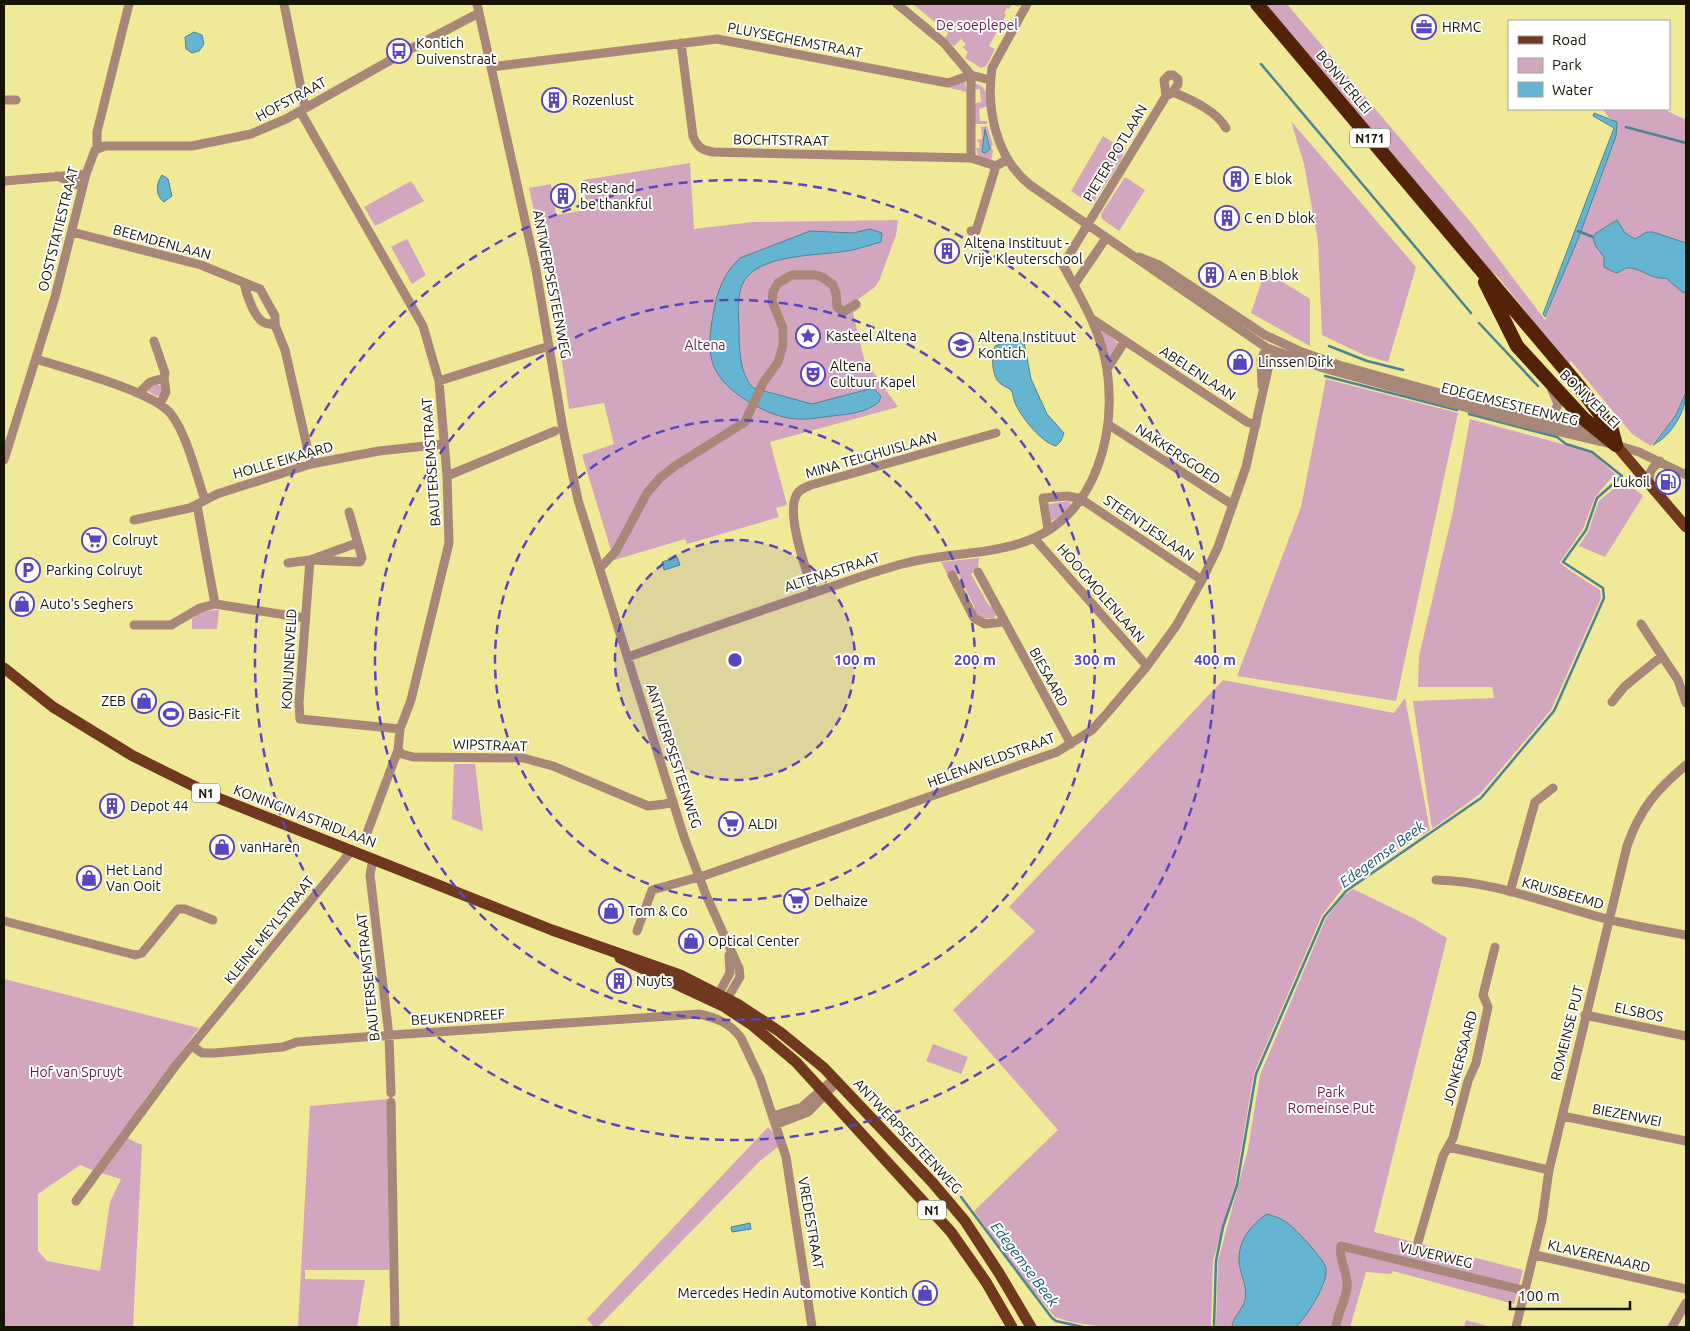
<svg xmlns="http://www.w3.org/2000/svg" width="1690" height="1331" viewBox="0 0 1690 1331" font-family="Ubuntu,sans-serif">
<rect width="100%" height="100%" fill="#f0e997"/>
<path fill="#d2a6bf" d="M913 4H1020L1018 7 1012 4 1009 9 1007 8 1004 13 1006 15 989 46 995 49 986 66 981 68 965 58 968 52 963 47 966 44 961 39 954 46 945 38 948 33Z
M1266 4H1287L1473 225 1545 320 1616 136 1617 122 1608 117 1603 109H1663L1686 120V392L1676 415 1651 446 1632 434 1571 361 1568 364 1498 277 1487 268Z
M965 82 967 92 950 88 951 86Z
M975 83 983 87 987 95 988 106 979 109 980 121H987V124H973L975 103 981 102 980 89 973 90Z
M1291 121 1416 267 1388 362 1364 355 1322 335 1318 242 1304 164Z
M987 126 993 145 991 146 993 151 991 161 978 156 976 148H980L979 142 976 140 982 139 981 127Z
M1103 136 1125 150 1121 160 1092 205 1071 191Z
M690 163 694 229 753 222 898 220 896 235 879 281 875 287 857 300 861 307 853 313 864 359 898 407 770 442 787 505 776 508 779 517 687 544 685 539 614 560 582 455 614 444 604 403 569 409 551 288 529 188 551 184 556 215 587 210 583 180Z
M1125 177 1145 190 1119 231 1102 219 1101 214Z
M411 181 424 201 375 226 364 207Z
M407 239 426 275 412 284 391 247Z
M1265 271 1310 299V346L1251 313Z
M1104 331 1119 344 1109 359 1101 332Z
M1326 379 1458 413 1396 701 1237 676 1301 507Z
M158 384 163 388 161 395 156 396 148 391V387Z
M1470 419 1591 452 1615 474 1595 497 1583 529 1560 562C1565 569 1590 583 1600 590L1601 598 1551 710 1480 794 1432 829 1413 701 1494 698 1492 687H1418L1419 656 1453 511Z
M1624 480 1643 496 1605 557 1579 546 1588 532 1599 501Z
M1069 501 1071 505 1058 518 1051 521 1049 504Z
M979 558 978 568 971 574 989 606 993 607 996 613 994 618 980 619 974 612 975 608 958 574 954 573 948 576 941 562Z
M219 610 217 629H192V619L202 611Z
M1223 680 1394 713 1405 698 1430 830 1349 880 1322 915 1254 1073 1235 1185 1213 1261 1211 1327H1103L1071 1322 1055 1317 1013 1266 974 1211 1058 1130 953 1010 1035 931 1009 907Z
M454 764H475L483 831 452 819Z
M1353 889 1415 919 1447 938 1374 1232 1523 1270 1514 1304 1393 1271 1391 1274 1366 1272 1350 1327H1216L1218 1261 1248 1149 1260 1075 1326 918 1343 896Z
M4 979 199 1028 147 1096 97 1172 80 1165 38 1194V1251L47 1261 100 1271 110 1202 121 1179 101 1173 127 1138 142 1145 133 1327H4Z
M933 1044 968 1057 961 1074 926 1061Z
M389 1099V1270H305V1279L365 1280 357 1327H298L310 1106Z
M768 1127 783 1143 761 1160 598 1327H594L587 1319Z
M1466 1320 1487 1326V1327H1464Z"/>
<path fill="#65b5d2" stroke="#4d8493" d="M194 32 202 35 204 44 199 51 192 53 186 49 185 37Z
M1594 113 1617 122 1616 136 1578 239 1545 317 1543 314 1614 128 1593 116Z
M985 129 990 149 985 153 982 152Z
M162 175 168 179 172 196 164 202C155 196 156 183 162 175Z
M1617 220 1625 233 1635 239 1647 232H1653L1686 243V293L1682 292 1666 278C1652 280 1644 270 1631 268 1623 267 1622 272 1616 273L1604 267V257L1595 245 1593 237 1596 233Z
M870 229 882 233 881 242C870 245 859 249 847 251 820 256 755 253 742 285 737 297 738 313 739 326 739 346 739 373 753 388L812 404 873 388 881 396 879 402C866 413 849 414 832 416 821 417 809 420 798 419 771 419 724 392 714 367 707 349 710 333 713 315 717 292 723 274 740 258L810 231 853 233Z
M1014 339 1024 342 1031 379 1047 414 1064 433 1061 441 1056 446C1042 443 1022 418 1016 405 1013 400 1014 395 1011 390 1007 387 1000 385 997 380 992 371 991 356 995 346Z
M1686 392C1686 412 1671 436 1653 445L1676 415Z
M677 557 680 565 664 570 662 562Z
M1267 1214C1273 1216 1280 1218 1285 1221 1294 1227 1324 1259 1326 1268 1328 1284 1307 1316 1296 1327H1232C1232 1318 1243 1309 1245 1300 1248 1286 1240 1275 1239 1262 1238 1240 1251 1225 1267 1214Z
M750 1223 751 1229 732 1232 731 1227Z"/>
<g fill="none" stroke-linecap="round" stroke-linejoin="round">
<path stroke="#4d8493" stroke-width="2.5" d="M1261 64 1471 313
M1626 127 1686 143
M1578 231 1593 237
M1479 323 1538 386
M1329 346 1367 361 1403 370
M1325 376 1457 410
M961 1197 1052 1318 1056 1321 1083 1327
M1214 1327 1216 1261 1223 1227 1237 1185 1256 1074 1324 917 1346 891 1481 798 1554 711 1604 598 1603 588 1563 562 1586 530 1597 498 1622 476 1592 452 1566 444 1557 437 1469 414"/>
<path stroke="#a88778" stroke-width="9" d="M284 4 305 108
M477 4 536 270 563 429 578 500 684 837 706 895 739 968 740 977 724 1004
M897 4 944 43 971 75 990 80
M1027 4 992 68C986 109 996 158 1030 185L1267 348 1323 368 1518 422 1616 445 1639 452 1686 475
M681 43 693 136C697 147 702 150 713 152L971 158
M491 67 717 39 948 83 971 75
M971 75V158L996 166
M1166 96 1164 80 1169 75H1173L1178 79V84L1173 92
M4 100H16
M300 111 423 326 439 381 447 476 449 543 411 700 400 729 398 750 367 833
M97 148V132L129 4
M57 176 82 187
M4 181 86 174
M971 231H976L996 166 1008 159
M72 232 201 265 260 289 275 316V325L285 350 311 464
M1139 257 1159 265 1265 335 1302 352 1339 365 1465 400 1591 431 1598 435
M244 283C246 293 254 317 263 322 266 324 271 324 275 325
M1074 285 1106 238
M1092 319 1247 422 1256 425
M154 341 165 373 164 378
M36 359C67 369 153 391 171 414 187 435 196 474 205 500
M1107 369 1125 341
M439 381 543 348
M1262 386 1261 359 1267 348
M139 393 150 382 164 378 166 392 160 404
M1547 420 1554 413 1558 404 1552 390
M1109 425 1233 505
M4 460 55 297 86 174 95 150 105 146H192L251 134 286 119 414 47 479 13
M447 476 555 431
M1650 486C1648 474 1650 469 1660 461
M197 505 215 604 305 618
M134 520 190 508 217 494 311 464 379 451 444 444
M1048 529 1043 498 1068 496 1081 499 1202 580
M1034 538 1147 666
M310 560 299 703 300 719 400 729
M310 560 360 562 362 558 349 512
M288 563 310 560 357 543
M600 568 616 551 647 493 660 478 675 466 745 422 763 383 778 362 783 345V328L772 301 773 292 778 283 792 275H816L822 277 833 285 836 293 837 307 843 312 856 304
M978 572 1071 744
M952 575 974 618 985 624 1003 622
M814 593C807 573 786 516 796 496 798 490 806 487 811 485L996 433
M1641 624 1662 656
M134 625H171L200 608 215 604
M628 657C689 635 751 614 813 593 843 583 872 572 902 564 945 552 991 556 1032 539 1097 511 1116 433 1107 369 1101 331 1081 298 1063 265L1166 96 1173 92C1191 100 1216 110 1226 128
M1612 702 1624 687 1662 656 1678 680 1686 703
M398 750 402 754 413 757 523 758 553 766 648 806 665 804 673 801
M373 859 370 875 389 1036 391 1093
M1436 880C1495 881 1551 905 1607 919 1633 926 1660 930 1686 935
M1510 892 1535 802 1553 788
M4 921 135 955 142 953 178 909H185L213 920
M637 931 652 890 706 875 1057 752 1092 730 1109 711 1147 666 1176 626 1202 580 1218 547 1246 467 1270 360 1282 353
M715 1000 730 973 729 955
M1585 1015 1686 1036
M192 1046 202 1053H215L283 1047 297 1042 377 1036 699 1014C717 1018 730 1023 741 1038L760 1078 786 1157 812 1327
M391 1102 395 1327
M773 1116 802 1107 834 1079
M1562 1116 1686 1141
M777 1124 808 1112 837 1082
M1449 1147 1549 1170
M76 1201 176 1065 352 850
M1418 1242 1443 1156 1453 1138 1468 1081 1476 1063 1488 1007 1483 995 1495 947
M1535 1255 1686 1289
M1336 1327C1337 1314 1345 1302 1347 1288 1349 1273 1338 1261 1341 1246L1526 1291
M1516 1327 1542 1220 1549 1170 1627 846C1640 809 1656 790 1686 765
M1672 1327 1686 1303"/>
<path stroke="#70391f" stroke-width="11" d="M1616 445 1686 527
M4 668 53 707 133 756 218 798 552 930 680 975 739 1005 780 1032 824 1068 932 1182 965 1221 999 1273 1031 1327
M620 958 723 1006 752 1025 796 1062 951 1232 986 1282 1012 1327"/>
<path stroke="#532209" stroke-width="14" d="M1257 4 1578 385 1612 430 1616 445
M1485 282 1517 346 1584 419 1616 445"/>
</g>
<circle cx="735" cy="660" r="120" fill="#5746be" fill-opacity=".12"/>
<g fill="none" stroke="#5746be" stroke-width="2.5" stroke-dasharray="9 6">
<circle cx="735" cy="660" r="120"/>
<circle cx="735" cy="660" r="240"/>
<circle cx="735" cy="660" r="360"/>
<circle cx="735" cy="660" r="480"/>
</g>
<defs>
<symbol id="office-ring" viewBox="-11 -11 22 22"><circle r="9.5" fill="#fff" stroke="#5746be" stroke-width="1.5"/><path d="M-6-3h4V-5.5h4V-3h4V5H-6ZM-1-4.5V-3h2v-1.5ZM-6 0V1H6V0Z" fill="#5746be"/></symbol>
<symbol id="bus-ring" viewBox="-11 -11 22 22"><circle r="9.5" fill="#fff" stroke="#5746be" stroke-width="1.5"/><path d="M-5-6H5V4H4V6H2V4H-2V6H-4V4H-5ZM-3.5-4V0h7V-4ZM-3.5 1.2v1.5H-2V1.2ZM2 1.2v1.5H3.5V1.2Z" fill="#5746be"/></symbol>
<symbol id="building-ring" viewBox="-11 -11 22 22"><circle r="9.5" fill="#fff" stroke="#5746be" stroke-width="1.5"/><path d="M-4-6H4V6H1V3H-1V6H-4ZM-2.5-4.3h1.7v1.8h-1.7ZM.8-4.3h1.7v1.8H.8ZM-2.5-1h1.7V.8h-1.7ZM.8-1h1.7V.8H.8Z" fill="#5746be"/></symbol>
<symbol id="sight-ring" viewBox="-11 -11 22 22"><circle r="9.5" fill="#fff" stroke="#5746be" stroke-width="1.5"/><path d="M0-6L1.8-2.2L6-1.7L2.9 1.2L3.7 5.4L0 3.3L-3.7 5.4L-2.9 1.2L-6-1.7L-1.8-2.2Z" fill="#5746be"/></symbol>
<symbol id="school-ring" viewBox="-11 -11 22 22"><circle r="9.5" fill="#fff" stroke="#5746be" stroke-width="1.5"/><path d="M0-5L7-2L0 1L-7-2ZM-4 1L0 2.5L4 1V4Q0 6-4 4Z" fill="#5746be"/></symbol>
<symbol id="shop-ring" viewBox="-11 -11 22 22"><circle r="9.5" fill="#fff" stroke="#5746be" stroke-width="1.5"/><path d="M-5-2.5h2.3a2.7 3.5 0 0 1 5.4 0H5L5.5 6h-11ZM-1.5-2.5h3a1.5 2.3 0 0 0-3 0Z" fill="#5746be"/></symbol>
<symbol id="theatre-ring" viewBox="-11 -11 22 22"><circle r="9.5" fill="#fff" stroke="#5746be" stroke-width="1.5"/><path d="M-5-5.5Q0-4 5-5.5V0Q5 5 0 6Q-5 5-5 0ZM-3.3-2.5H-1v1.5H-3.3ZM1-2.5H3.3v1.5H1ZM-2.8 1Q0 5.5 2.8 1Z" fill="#5746be"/></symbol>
<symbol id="fuel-ring" viewBox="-11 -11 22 22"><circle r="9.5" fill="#fff" stroke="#5746be" stroke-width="1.5"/><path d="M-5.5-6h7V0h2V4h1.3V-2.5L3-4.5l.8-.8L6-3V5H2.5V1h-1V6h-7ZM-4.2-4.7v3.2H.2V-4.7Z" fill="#5746be"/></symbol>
<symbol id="supermarket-ring" viewBox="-11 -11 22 22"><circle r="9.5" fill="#fff" stroke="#5746be" stroke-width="1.5"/><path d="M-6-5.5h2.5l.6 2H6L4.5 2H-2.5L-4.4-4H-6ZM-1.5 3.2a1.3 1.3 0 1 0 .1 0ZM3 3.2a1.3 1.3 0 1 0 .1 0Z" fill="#5746be"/></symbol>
<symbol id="parking-ring" viewBox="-11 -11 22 22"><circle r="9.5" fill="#fff" stroke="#5746be" stroke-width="1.5"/><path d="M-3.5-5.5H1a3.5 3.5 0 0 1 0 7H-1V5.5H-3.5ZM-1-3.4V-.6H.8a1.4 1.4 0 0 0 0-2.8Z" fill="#5746be"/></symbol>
<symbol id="stadium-ring" viewBox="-11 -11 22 22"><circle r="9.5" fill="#fff" stroke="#5746be" stroke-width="1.5"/><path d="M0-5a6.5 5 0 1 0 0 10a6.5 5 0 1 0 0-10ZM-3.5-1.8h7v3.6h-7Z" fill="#5746be"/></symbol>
</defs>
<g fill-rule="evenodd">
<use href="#office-ring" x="1410" y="13" width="28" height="28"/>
<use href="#bus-ring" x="385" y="37" width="28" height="28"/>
<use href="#building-ring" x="540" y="86" width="28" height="28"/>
<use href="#building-ring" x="1222" y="165" width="28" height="28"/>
<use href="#building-ring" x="549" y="182" width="28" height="28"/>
<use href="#building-ring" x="1213" y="204" width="28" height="28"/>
<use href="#building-ring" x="933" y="237" width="28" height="28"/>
<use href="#building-ring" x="1197" y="261" width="28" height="28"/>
<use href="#sight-ring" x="794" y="322" width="28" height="28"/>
<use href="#school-ring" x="947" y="331" width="28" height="28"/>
<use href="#shop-ring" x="1226" y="348" width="28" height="28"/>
<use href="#theatre-ring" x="799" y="360" width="28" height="28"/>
<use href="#fuel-ring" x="1654" y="468" width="28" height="28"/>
<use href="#supermarket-ring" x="80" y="526" width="28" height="28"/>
<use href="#parking-ring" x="14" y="556" width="28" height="28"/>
<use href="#shop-ring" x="8" y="590" width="28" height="28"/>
<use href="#shop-ring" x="130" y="687" width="28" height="28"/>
<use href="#stadium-ring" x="157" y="700" width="28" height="28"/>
<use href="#building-ring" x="98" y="792" width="28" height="28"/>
<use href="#supermarket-ring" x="717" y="810" width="28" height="28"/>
<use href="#shop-ring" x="208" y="833" width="28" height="28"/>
<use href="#shop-ring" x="75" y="864" width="28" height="28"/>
<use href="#supermarket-ring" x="782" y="887" width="28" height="28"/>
<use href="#shop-ring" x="597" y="897" width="28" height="28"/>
<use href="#shop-ring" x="677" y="927" width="28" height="28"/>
<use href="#building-ring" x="605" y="967" width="28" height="28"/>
<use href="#shop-ring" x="911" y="1279" width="28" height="28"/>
</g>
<g text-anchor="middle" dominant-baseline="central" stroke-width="4" stroke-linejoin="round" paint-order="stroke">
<g fill="#fff" stroke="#5c5a4c" stroke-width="1">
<rect x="1350" y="128.5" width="40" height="19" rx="4"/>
<rect x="192" y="783.5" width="28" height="19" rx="4"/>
<rect x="918" y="1200.5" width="28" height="19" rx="4"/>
</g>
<g font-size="12" font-weight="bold" fill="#161300">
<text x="1370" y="138">N171</text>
<text x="206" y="793">N1</text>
<text x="932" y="1210">N1</text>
</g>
<g font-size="14" fill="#651b4c" stroke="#fff">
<text x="977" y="25">De soeplepel</text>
<text x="705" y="345">Altena</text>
<text x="76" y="1072">Hof van Spruyt</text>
<text x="1331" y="1092">Park<tspan x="1331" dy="16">Romeinse Put</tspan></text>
</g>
<g font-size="14" fill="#161300" stroke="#fff" text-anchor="start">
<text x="1442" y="27">HRMC</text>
<text x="416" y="43">Kontich<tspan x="416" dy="16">Duivenstraat</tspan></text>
<text x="572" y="100">Rozenlust</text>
<text x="1254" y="179">E blok</text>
<text x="580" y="188">Rest and<tspan x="580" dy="16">be thankful</tspan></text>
<text x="1244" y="218">C en D blok</text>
<text x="964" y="243">Altena Instituut -<tspan x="964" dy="16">Vrije Kleuterschool</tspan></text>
<text x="1228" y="275">A en B blok</text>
<text x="826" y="336">Kasteel Altena</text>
<text x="978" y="337">Altena Instituut<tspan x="978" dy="16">Kontich</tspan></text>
<text x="1258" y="362">Linssen Dirk</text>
<text x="830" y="366">Altena<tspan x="830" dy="16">Cultuur Kapel</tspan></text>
<text x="1650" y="482" text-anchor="end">Lukoil</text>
<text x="112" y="540">Colruyt</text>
<text x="46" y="570">Parking Colruyt</text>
<text x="40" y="604">Auto's Seghers</text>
<text x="126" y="701" text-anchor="end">ZEB</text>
<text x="188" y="714">Basic-Fit</text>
<text x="130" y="806">Depot 44</text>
<text x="748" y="824">ALDI</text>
<text x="240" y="847">vanHaren</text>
<text x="106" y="870">Het Land<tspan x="106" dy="16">Van Ooit</tspan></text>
<text x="814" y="901">Delhaize</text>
<text x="628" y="911">Tom &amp; Co</text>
<text x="708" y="941">Optical Center</text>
<text x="636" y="981">Nuyts</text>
<text x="908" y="1293" text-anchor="end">Mercedes Hedin Automotive Kontich</text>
</g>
<g font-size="14" fill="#161300" stroke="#fff">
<text transform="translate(795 40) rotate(11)">PLUYSEGHEMSTRAAT</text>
<text transform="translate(1344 82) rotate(50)">BONIVERLEI</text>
<text transform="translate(291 99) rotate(-28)">HOFSTRAAT</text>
<text transform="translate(781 140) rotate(1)">BOCHTSTRAAT</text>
<text transform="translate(1115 153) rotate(-59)">PIETER POTLAAN</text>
<text transform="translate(58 229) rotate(-76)">OOSTSTATIESTRAAT</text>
<text transform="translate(162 242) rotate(15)">BEEMDENLAAN</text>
<text transform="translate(552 284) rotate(79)">ANTWERPSESTEENWEG</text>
<text transform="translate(1198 373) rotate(33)">ABELENLAAN</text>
<text transform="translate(1590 399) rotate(44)">BONIVERLEI</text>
<text transform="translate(1510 404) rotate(14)">EDEGEMSESTEENWEG</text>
<text transform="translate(1178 454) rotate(33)">NAKKERSGOED</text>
<text transform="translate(871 455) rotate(-16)">MINA TELGHUISLAAN</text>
<text transform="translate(283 460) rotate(-16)">HOLLE EIKAARD</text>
<text transform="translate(431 462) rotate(-94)">BAUTERSEMSTRAAT</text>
<text transform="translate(1149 528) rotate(34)">STEENTJESLAAN</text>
<text transform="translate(832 572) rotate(-18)">ALTENASTRAAT</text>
<text transform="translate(1101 593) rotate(49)">HOOGMOLENLAAN</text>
<text transform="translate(289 659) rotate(-87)">KONIJNENVELD</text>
<text transform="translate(1049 677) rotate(61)">BIESAARD</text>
<text transform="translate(490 745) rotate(2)">WIPSTRAAT</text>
<text transform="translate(674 756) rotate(72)">ANTWERPSESTEENWEG</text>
<text transform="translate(991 760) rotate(-20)">HELENAVELDSTRAAT</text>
<text transform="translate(305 816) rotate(21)">KONINGIN ASTRIDLAAN</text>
<text transform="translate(1563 893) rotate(16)">KRUISBEEMD</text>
<text transform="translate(269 930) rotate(-51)">KLEINE MEYLSTRAAT</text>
<text transform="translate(368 977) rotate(-96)">BAUTERSEMSTRAAT</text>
<text transform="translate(1639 1012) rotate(12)">ELSBOS</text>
<text transform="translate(458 1017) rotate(-4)">BEUKENDREEF</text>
<text transform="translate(1567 1033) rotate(-76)">ROMEINSE PUT</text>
<text transform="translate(1460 1058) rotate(-75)">JONKERSAARD</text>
<text transform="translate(1627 1115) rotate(11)">BIEZENWEI</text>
<text transform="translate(908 1136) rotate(47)">ANTWERPSESTEENWEG</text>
<text transform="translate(811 1223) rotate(80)">VREDESTRAAT</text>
<text transform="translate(1436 1255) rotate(13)">VIJVERWEG</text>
<text transform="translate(1599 1256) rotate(13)">KLAVERENAARD</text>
</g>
<g font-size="15" font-style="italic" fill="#18596d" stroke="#fff">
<text transform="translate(1382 854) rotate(-36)">Edegemse Beek</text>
<text transform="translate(1025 1264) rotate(53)">Edegemse Beek</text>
</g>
</g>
<circle cx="735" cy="660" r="8" fill="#5746be" stroke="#fff" stroke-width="2.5"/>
<g font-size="15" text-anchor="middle" font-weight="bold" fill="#5746be" stroke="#fff" stroke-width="4" stroke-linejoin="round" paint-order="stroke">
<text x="855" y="665">100 m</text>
<text x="975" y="665">200 m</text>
<text x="1095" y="665">300 m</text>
<text x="1215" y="665">400 m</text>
</g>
<rect width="1690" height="1331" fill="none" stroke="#161300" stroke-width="10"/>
<rect x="1508" y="20" width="162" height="90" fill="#ffffff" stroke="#a2a199"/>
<rect x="1518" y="36" width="25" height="8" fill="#70391f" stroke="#a2a199"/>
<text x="1552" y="45" font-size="15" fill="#161300">Road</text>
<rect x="1518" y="58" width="25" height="15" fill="#d2a6bf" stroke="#a2a199"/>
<text x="1552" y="70" font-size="15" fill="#161300">Park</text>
<rect x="1518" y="82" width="25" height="15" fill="#65b5d2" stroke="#a2a199"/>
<text x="1552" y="95" font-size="15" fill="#161300">Water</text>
<path d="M1510 1301v8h120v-8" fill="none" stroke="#161300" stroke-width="2.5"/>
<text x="1518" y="1301" font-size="15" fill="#161300" stroke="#ffffff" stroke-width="4" paint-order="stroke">100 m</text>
</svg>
